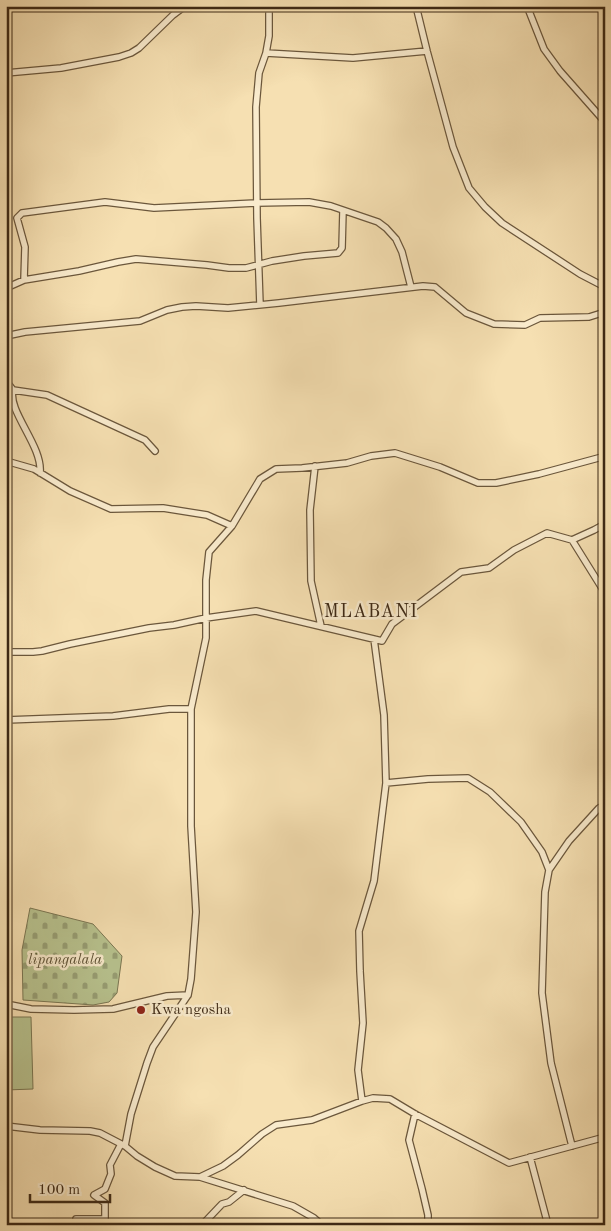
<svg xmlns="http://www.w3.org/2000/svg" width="611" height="1231" viewBox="0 0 611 1231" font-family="'Old Standard TT',serif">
<defs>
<pattern id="cemetery-stones" width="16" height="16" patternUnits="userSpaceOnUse" patternTransform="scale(1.25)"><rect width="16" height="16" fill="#b8c38f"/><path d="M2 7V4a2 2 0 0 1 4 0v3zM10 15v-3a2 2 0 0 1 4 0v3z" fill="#979e74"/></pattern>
</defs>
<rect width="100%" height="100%" fill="#f6e0b2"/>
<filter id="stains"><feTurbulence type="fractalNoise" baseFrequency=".004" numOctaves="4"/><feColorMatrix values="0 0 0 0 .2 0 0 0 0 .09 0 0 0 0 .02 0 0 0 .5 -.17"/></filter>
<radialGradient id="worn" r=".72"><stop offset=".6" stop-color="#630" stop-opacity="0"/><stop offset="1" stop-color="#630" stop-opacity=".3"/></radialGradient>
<path fill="#b8c38f" stroke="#7a7652" d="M6 1017H31L33 1089 6 1090Z"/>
<path fill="url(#cemetery-stones)" stroke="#7a7652" d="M30 908 93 924 122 956 117 993 109 1002 93 1005 23 1000 22 950Z"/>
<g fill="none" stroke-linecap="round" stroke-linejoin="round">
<defs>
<path id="minor" d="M416 6 427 51 453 147 469 188 485 207 502 223 580 274 605 287
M527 6 544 49 560 71 605 122
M266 53 353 58 427 51
M6 73 61 68 119 57 131 53 139 48 173 15 185 6
M24 280 25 247 17 218 22 213 105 202 154 208 257 203 309 202 331 206 378 222 386 228 396 239 402 252 411 287
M6 288 24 280 79 271 118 262 136 259 207 265 229 268H246L272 261 304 256 338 253 342 248 343 211
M260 305 257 218 256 107 259 73 266 53 269 36V6
M6 336 25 332 140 321 167 310 182 307 196 306 228 308 279 303 423 286 435 287 466 313 494 324 525 325 540 318 589 317 605 312
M6 381 13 390 47 395 145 440 155 451
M13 390C7 411 43 446 40 473
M6 461 34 469 70 491 111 509 163 508 207 515 232 526
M315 466 310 510 311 581 321 626
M572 540 605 593
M6 652H33L42 651 70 644 149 628 174 625 206 618 256 611 382 641 392 624 461 572 489 568 514 550 547 533 572 540 594 530 605 524
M6 720 113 716 169 709H191
M386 783 428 779 468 778 490 792 521 822 542 852 549 870 545 892 542 993 551 1063 572 1146
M549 870 569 841 599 808 605 805
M6 1004 31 1009 74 1010 113 1009 167 996 188 995
M362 1101 358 1070 363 1023 360 971 359 931 374 881 386 783 384 715 374 639
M415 1114 409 1140 422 1189 428 1215V1225
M6 1126 40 1130 90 1131 100 1133 125 1146 137 1156 155 1167 175 1176 200 1177 223 1166 238 1155 262 1134 276 1125 312 1120 362 1101 373 1098 390 1099 415 1114 509 1163 605 1137
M125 1146 131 1114 147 1063 153 1047 188 995 191 979 196 912 191 826V709L206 638V580L209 552 232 526 260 479 276 469 302 468 347 463 371 456 395 453 440 467 478 483H496L539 474 602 457 605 458
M530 1157 548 1225
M200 1177 293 1206 314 1218 322 1225
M76 1219H105V1203L94 1195 105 1189 111 1174 110 1165 121 1144
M202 1225 222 1204 229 1202 244 1190"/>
</defs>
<use href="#minor" stroke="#6b573c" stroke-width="8"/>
<use href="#minor" stroke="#f9ebcd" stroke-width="5.5"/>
</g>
<circle fill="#8f2418" stroke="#f9ebcd" stroke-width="2" cx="141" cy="1010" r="5"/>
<g text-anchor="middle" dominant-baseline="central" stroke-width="5" stroke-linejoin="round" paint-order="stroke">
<g font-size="15" font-style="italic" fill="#5c5034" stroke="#f9ebcd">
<text x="65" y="960">lipangalala</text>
</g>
<g font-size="15" fill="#3d2915" stroke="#f9ebcd" text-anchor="start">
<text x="151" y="1010">Kwa ngosha</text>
</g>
<g font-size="18" letter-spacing="1" fill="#3d2915" stroke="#f9ebcd">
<text x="371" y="612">MLABANI</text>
</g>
</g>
<rect width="611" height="1231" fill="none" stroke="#f6e0b2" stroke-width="25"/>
<rect x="8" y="8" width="596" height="1216" fill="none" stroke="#3d2915" stroke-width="2.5"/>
<rect x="12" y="12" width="586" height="1206" fill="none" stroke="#3d2915"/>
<path d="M30 1194v8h80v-8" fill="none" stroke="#3d2915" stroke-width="2.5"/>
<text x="38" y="1194" font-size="15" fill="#3d2915" stroke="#f9ebcd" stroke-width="4" paint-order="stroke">100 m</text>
<rect width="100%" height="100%" filter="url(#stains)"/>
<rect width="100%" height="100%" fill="url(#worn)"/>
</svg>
